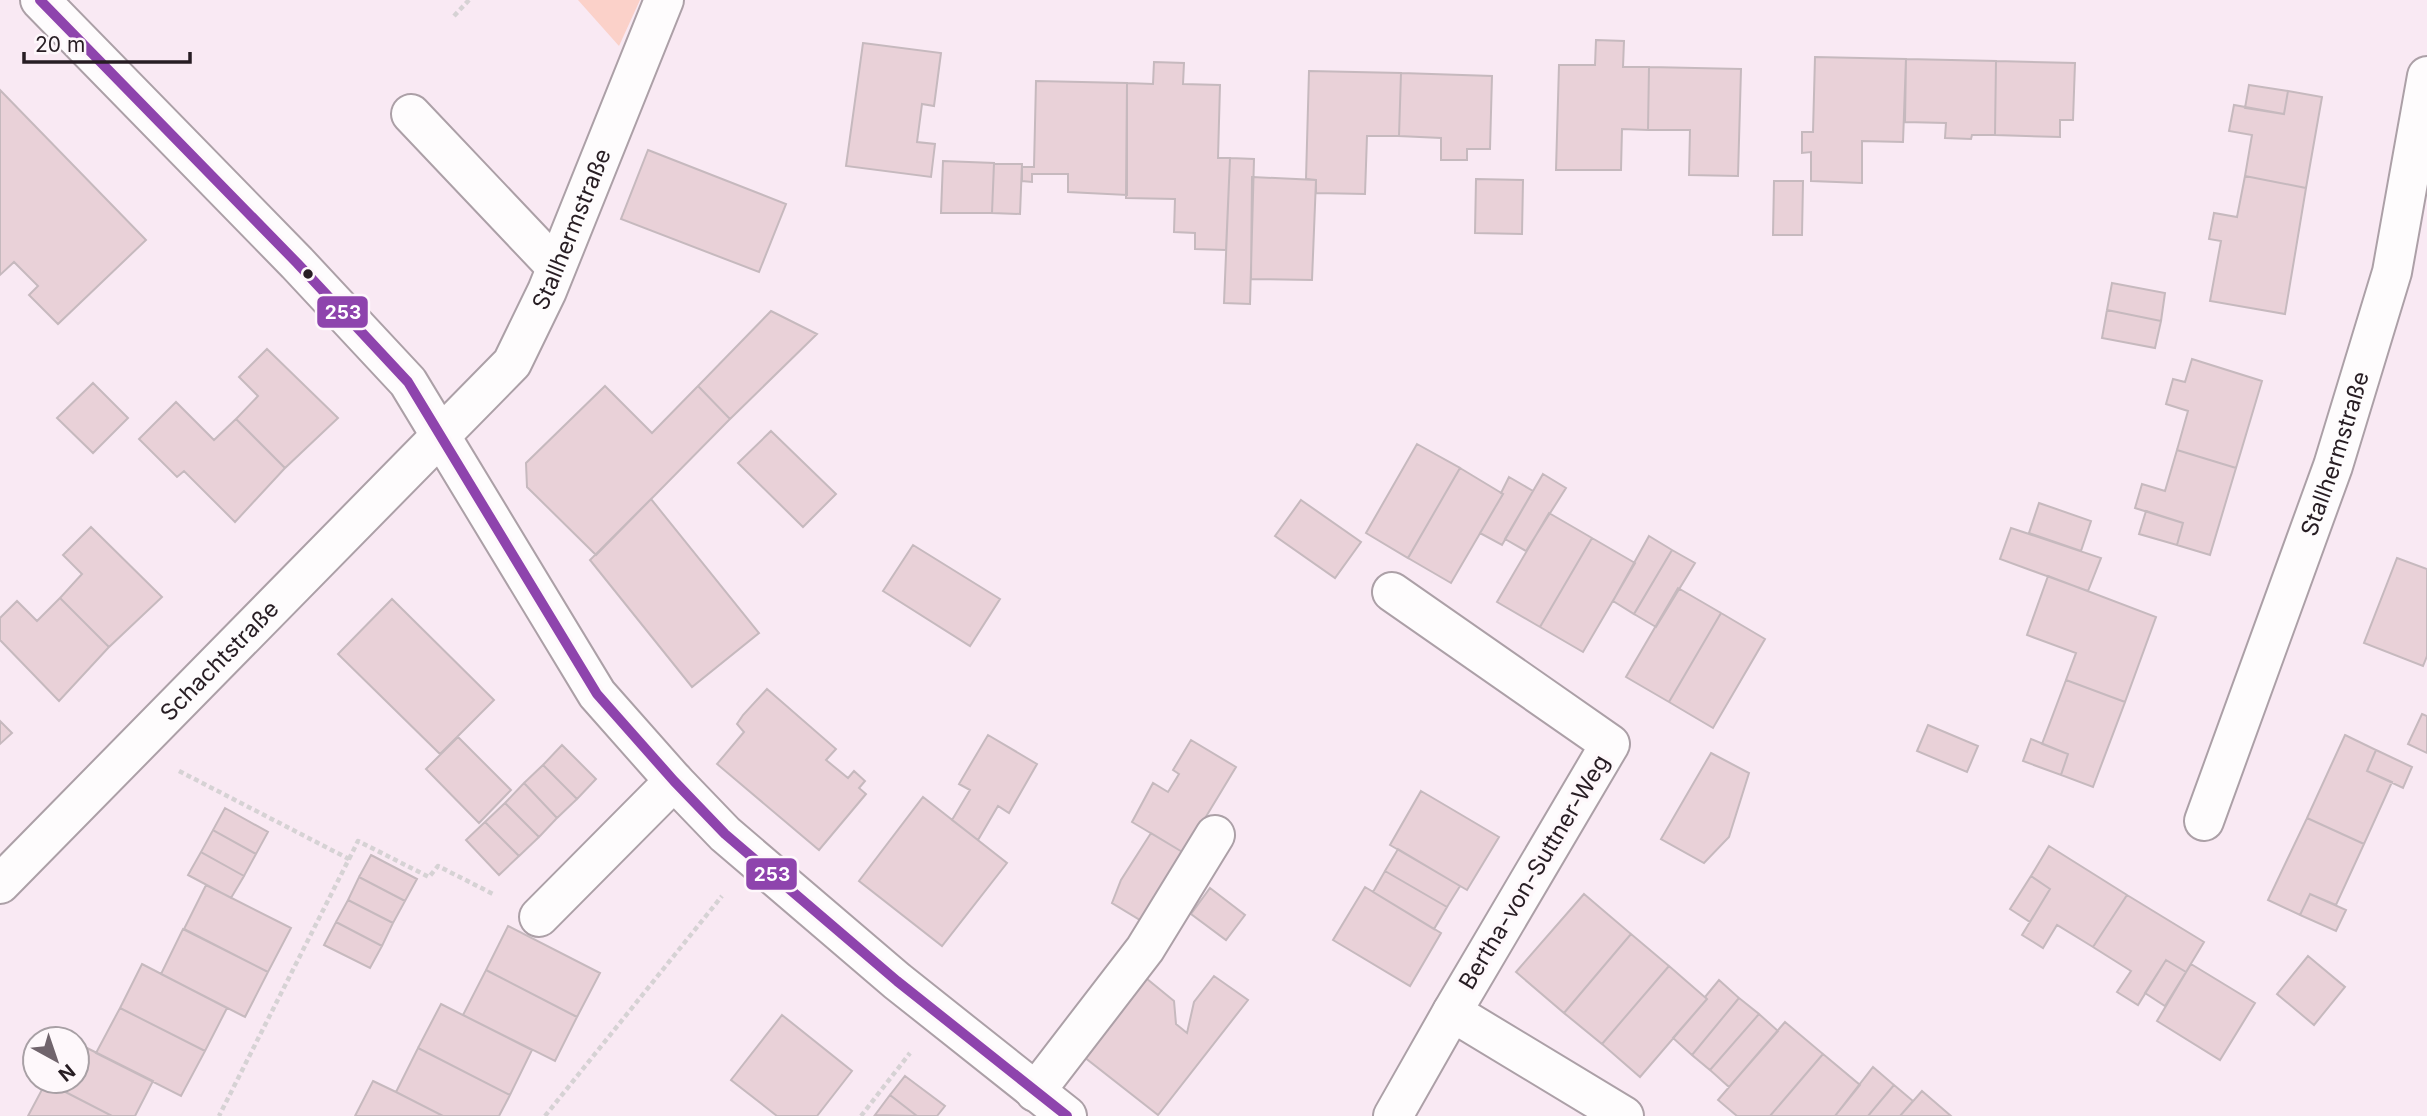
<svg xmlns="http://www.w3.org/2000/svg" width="2427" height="1116" viewBox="0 0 2427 1116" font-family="Inter,sans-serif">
<rect width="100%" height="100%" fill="#f9e9f3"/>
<path fill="#fbd1c9" d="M578 0H640L619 46Z"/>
<path fill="#e9d1d8" stroke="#c6b9be" stroke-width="2" d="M1596 40 1624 41 1623 67H1649L1648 130 1622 129 1621 170H1556L1559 65H1595Z
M863 43 941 53 934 106 922 104 917 142 935 144 931 177 846 166Z
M1815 57 1906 59 1903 142 1862 141V183L1811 181V152L1802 153V132H1813Z
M1906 59 1996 61 1995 135H1972L1971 139 1945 138 1946 123 1905 122Z
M1996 61 2075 63 2073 120H2060V137L1995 135Z
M1154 62 1184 63 1183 84 1220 85 1218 158H1230L1226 250 1195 249V233L1174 232 1175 199 1126 198 1127 83 1153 84Z
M1649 67 1741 69 1738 176 1689 175 1690 130H1648Z
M1309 71 1401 73 1399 136H1367L1365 194 1316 193V180L1306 179Z
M1401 73 1492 76 1490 149H1467V160H1441V138L1399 136Z
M1036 81 1127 83V195L1068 192V174H1032V182L1022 181V167H1034Z
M2249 85 2288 91 2284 114 2245 108Z
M0 90 146 240 58 324 29 295 38 286 14 262 0 275Z
M2288 91 2322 97 2306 188 2245 176 2252 135 2229 131 2234 105 2284 114Z
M648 150 786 204 759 272 621 219Z
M1230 158 1254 159 1250 304 1224 303Z
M943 161 994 163 992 213H941Z
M994 164H1022L1020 214 992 213Z
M2245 176 2306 188 2285 314 2210 301 2221 241 2209 239 2214 213 2237 217Z
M1252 177 1316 180 1312 280 1251 279Z
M1476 179 1523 180 1522 234 1475 233Z
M1774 181H1803L1802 235H1773Z
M2112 283 2165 293 2161 321 2107 310Z
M2107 310 2161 321 2155 348 2102 338Z
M771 311 817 334 730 419 698 386Z
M267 349 338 418 285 468 236 419 258 396 239 377Z
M2192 359 2262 381 2236 468 2177 450 2188 411 2166 404 2173 379 2185 382Z
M93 383 128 418 93 453 57 418Z
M605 386 652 433 698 386 730 419 596 555 527 487 526 463Z
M176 402 214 440 236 419 285 468 235 522 184 471 177 477 139 439Z
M771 431 836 494 803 527 738 463Z
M1417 444 1460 468 1408 558 1366 533Z
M2177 450 2236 468 2210 555 2177 545 2183 523 2135 508 2142 484 2165 491Z
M1460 468 1503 494 1451 583 1408 558Z
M1543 474 1566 488 1526 551 1505 539Z
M1509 477 1533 491 1502 545 1480 533 1503 494 1501 493Z
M651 499 759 633 692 687 590 560Z
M1301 500 1361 542 1335 578 1275 536Z
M2039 503 2091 521 2081 551 2029 533Z
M2146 511 2183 523 2177 545 2139 534Z
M1549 513 1592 538 1540 627 1497 602Z
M91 527 162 597 109 647 60 598 82 574 63 555Z
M2011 528 2101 558 2088 591 2000 559Z
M1649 536 1672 550 1634 614 1613 601Z
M1592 538 1635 563 1583 652 1540 627Z
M913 545 1000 599 970 646 883 591Z
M1672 550 1695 563 1656 627 1634 614Z
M2397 558 2427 569V656L2423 666 2364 643Z
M2048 576 2156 617 2125 702 2066 680 2076 653 2027 635Z
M1678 588 1721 613 1669 702 1626 677Z
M60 598 109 647 59 701 0 640V618L17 601 37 621Z
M392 599 494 700 440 754 338 654Z
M1721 613 1765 639 1713 728 1669 702Z
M2066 680 2125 702 2093 787 2061 775 2068 754 2042 744Z
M767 689 836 749 826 760 848 778 854 771 865 781 859 788 866 794 819 850 717 764 744 732 737 724 743 715Z
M2422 714 2427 716V753L2408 744Z
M0 721 12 733 0 744Z
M1928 725 1978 746 1967 772 1917 751Z
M988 735 1037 764 1009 813 998 806 978 840 952 820 970 790 959 784Z
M2345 735 2376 750 2367 771 2392 782 2364 844 2307 818Z
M458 737 511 790 479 823 426 769Z
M2031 739 2068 754 2061 775 2023 761Z
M1191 740 1236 767 1184 853 1132 822 1153 783 1168 792 1179 774 1173 770Z
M562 745 596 779 577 799 543 765Z
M2376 750 2412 767 2403 788 2367 771Z
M1711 753 1749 773 1729 837 1704 863 1661 839Z
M543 765 577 799 557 818 524 783Z
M524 783 557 818 539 837 505 803Z
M1421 791 1499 837 1467 890 1390 845Z
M923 797 1007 863 942 946 859 881Z
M505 803 539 837 519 856 485 822Z
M225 808 268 832 256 854 213 830Z
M2307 818 2364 844 2336 905 2310 894 2300 915 2268 900Z
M485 822 519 856 499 875 466 840Z
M213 830 256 854 244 876 201 852Z
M1151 833 1184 853 1145 923 1112 903 1121 880Z
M2049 846 2127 895 2093 947 2057 925 2043 948 2022 935 2050 889 2031 876Z
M1398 849 1460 886 1447 907 1385 871Z
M201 852 244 876 231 898 188 875Z
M371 855 417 879 405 901 359 877Z
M1385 871 1447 907 1434 929 1373 892Z
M2031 876 2050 889 2030 922 2010 909Z
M359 877 405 901 393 923 348 900Z
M206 885 291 928 268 972 184 929Z
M1365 887 1441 933 1410 986 1333 940Z
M1210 888 1245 915 1226 940 1191 914Z
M1584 894 1631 934 1564 1013 1516 972Z
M2310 894 2346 910 2336 931 2300 915Z
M2127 895 2204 942 2186 972 2166 960 2138 1005 2117 992 2131 971 2093 947Z
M348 900 393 923 382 946 336 922Z
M336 922 382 946 370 968 324 945Z
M508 926 600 973 577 1017 486 970Z
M183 929 268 972 245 1017 161 974Z
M1631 934 1669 966 1602 1044 1564 1013Z
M2308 956 2345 987 2314 1025 2277 994Z
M2166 960 2186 972 2165 1006 2145 993Z
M142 964 227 1008 205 1051 120 1008Z
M2191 964 2255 1003 2220 1060 2157 1021Z
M1669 966 1707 999 1640 1077 1602 1044Z
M486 970 577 1017 555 1061 463 1015Z
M1141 974 1174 1001 1176 1024 1187 1033 1194 1002 1214 976 1248 1000 1158 1115 1079 1053Z
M1719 980 1739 998 1692 1055 1673 1038 1707 999 1705 997Z
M1739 998 1759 1014 1710 1070 1692 1055Z
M441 1004 532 1050 510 1095 418 1048Z
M120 1008 205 1051 181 1096 96 1053Z
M1759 1014 1778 1031 1729 1087 1710 1070Z
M782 1015 852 1071 817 1116H777L731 1080Z
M1785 1022 1823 1054 1770 1116H1737L1718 1100Z
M77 1043 153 1081 135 1116H112L46 1082 77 1081Z
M418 1048 510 1095 499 1116H443L396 1092Z
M1823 1054 1860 1085 1835 1116H1770Z
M1873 1067 1894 1085 1868 1116H1835Z
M905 1076 945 1106 937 1116H917L890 1095Z
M373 1081 396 1092 443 1116H355Z
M46 1082 112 1116H28Z
M1894 1085 1913 1101 1900 1116H1868Z
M1922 1091 1951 1116H1900Z
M890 1095 917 1116 875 1115Z"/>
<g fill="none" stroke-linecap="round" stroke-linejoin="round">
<defs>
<g id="minor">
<path d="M40 0 297 263 408 382 597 694 674 781 725 834 897 981 1067 1116"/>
<path d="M411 114 556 267"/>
<path d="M1392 592 1610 744 1452 1012 1393 1116"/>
<path id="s1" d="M2204 821 2333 466 2392 272 2427 76"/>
<path id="s2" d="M0 884 512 363 547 291 664 0"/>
<path d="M539 917 674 781"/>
<path d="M1452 1012 1624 1116"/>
<path d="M1035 1092 1145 949 1215 835"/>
</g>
</defs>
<use href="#minor" stroke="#aca0a7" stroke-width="42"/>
<path stroke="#d6d2d4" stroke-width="4.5" stroke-dasharray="5 3.5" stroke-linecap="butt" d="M454 16 469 0
M179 771 349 859 219 1116
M349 859 358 841 429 877 438 866 495 895
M545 1116 722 896
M861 1116 910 1053"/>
<use href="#minor" stroke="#fefcfd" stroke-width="38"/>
<defs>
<path id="bus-1" d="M40 0 297 263 408 382 597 694 674 781 725 834 897 981 1067 1116"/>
</defs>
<use href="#bus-1" stroke="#fef8fb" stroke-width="16"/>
<use href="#bus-1" stroke="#8e44ad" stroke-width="10"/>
</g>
<circle fill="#271d23" stroke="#fef8fb" stroke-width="2.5" cx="308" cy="274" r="6"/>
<g text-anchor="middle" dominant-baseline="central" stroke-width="7" stroke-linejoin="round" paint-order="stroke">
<g font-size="23" fill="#271d23" stroke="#fef8fb">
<text stroke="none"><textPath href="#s2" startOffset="877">Stallhermstraße</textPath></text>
<text stroke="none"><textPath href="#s1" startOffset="390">Stallhermstraße</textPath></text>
<text stroke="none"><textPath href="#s2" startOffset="313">Schachtstraße</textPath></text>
<text transform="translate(1534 872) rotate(-59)">Bertha-von-Suttner-Weg</text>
</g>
</g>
<g stroke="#fef8fb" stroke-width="2.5">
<rect x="316" y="295" width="53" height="34" rx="7" fill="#8e44ad"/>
<rect x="745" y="857" width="53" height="34" rx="7" fill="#8e44ad"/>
</g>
<g font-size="19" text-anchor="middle" font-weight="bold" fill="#fff">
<text x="343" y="319">253</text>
<text x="772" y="881">253</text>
</g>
<g transform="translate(56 1060) rotate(140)"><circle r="33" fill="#fef8fb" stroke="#a8a0a5" stroke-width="2"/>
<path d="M0-5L12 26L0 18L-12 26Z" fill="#70646c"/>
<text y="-10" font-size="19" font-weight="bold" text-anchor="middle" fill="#271d23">N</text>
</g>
<path d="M24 52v10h166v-10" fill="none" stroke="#271d23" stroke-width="3.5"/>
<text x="35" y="52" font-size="21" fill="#271d23" stroke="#fef8fb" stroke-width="5" paint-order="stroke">20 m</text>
</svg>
